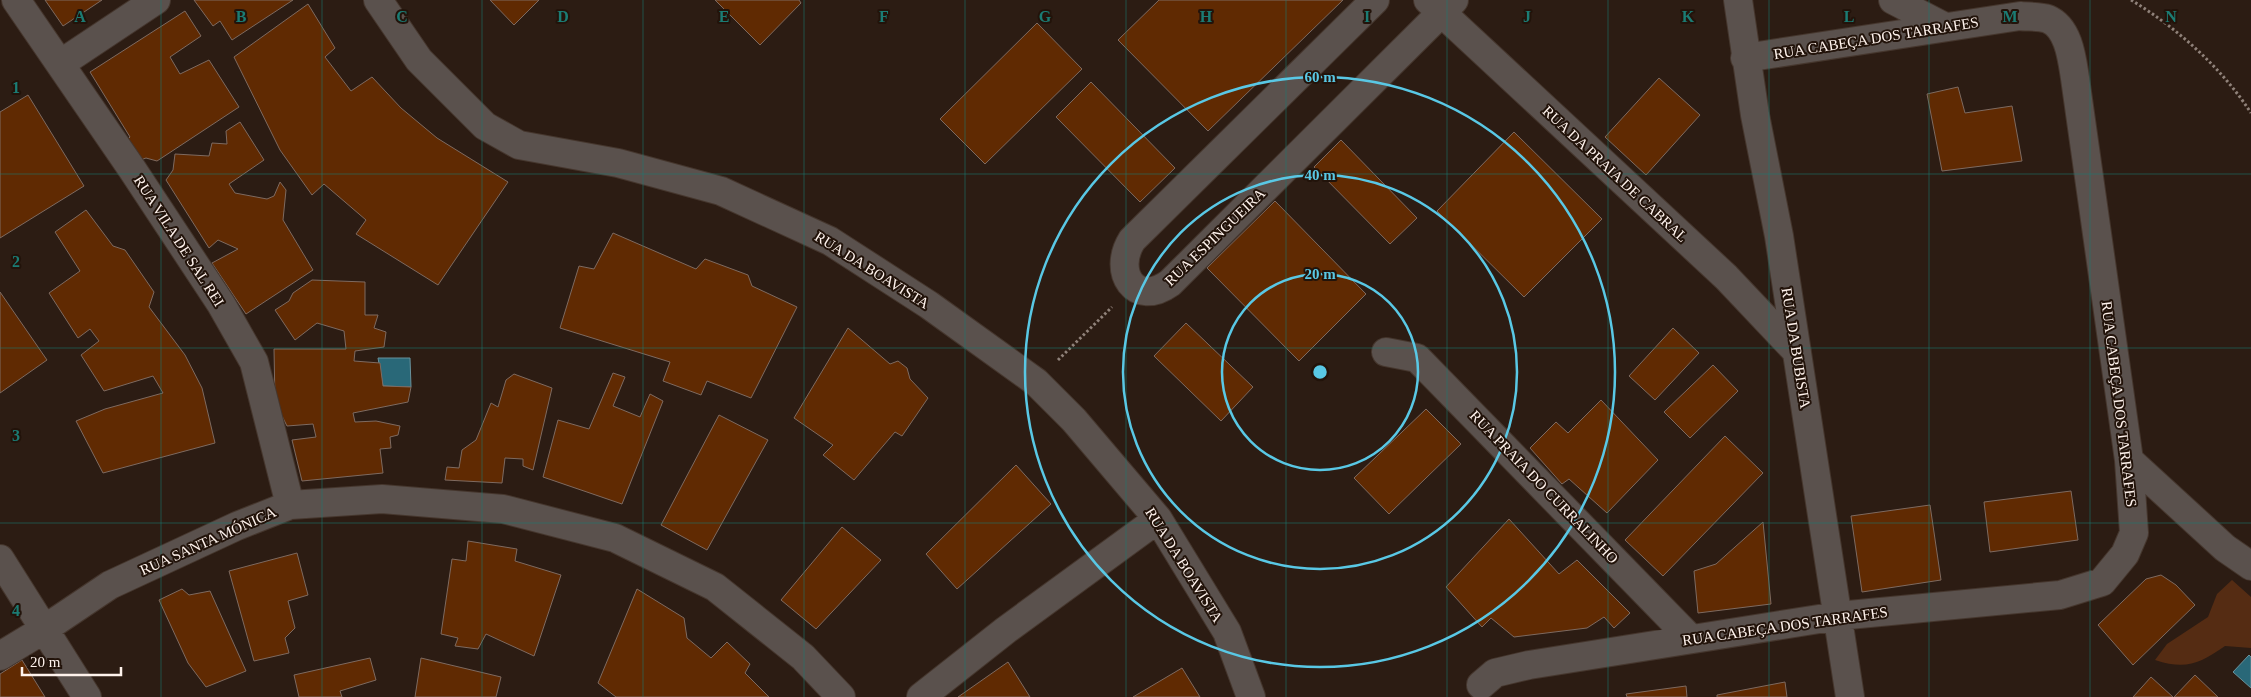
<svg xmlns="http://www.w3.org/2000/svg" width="2251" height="697" viewBox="0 0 2251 697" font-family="'Times New Roman',serif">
<rect width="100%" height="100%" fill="#2c1c13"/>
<path fill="#552c13" d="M2232 580 2251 597V648L2225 646C2199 664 2186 670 2155 660L2167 644 2208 617 2217 594Z"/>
<path fill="#296878" stroke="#69919b" d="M378 358H410L411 387 383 386Z
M2249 655 2251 657V688L2233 672Z"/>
<path fill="#602a02" stroke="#7e6a60" d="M45 0H102L63 26Z
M194 0H293L232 40 220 21 213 26Z
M490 0H539L514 25Z
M715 0H799L801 3 760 45Z
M1159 0H1343L1208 131 1118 40Z
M308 4 335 48 325 57 351 91 372 77 401 108 437 138 508 182 438 285 356 234 366 220 324 184 312 195 280 150 234 57Z
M185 11 201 36 170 57 180 74 209 60 239 107 157 161 146 158 138 161 126 141 130 137 90 72Z
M1037 23 1082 69 985 164 940 119Z
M1659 78 1700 115 1646 175 1605 137Z
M1091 82 1175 168 1140 202 1056 117Z
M1958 87 1965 113 2012 106 2022 161 1942 171 1927 94Z
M28 95 84 186 0 238V112Z
M240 122 264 160 229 184 235 193 267 199 274 196 280 182 286 190 283 220 313 270 246 314 212 263 238 249 218 240 209 248 166 180 173 170 175 154 209 156 212 143 227 144 226 131Z
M1514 132 1602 219 1524 297 1437 211Z
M1341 140 1417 218 1390 244 1314 167Z
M1275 201 1366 294 1299 361 1207 268Z
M86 210 113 246 125 250 154 292 149 307 185 355 202 388 215 443 103 473 76 421 105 409 163 393 153 376 104 391 81 355 99 341 90 329 78 338 49 293 80 271 55 232Z
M613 233 696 269 705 259 748 275 752 286 797 307 751 398 707 381 701 395 663 381 670 362 560 328 579 266 594 269Z
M312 280 365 282V315H378L374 328 386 332 384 347 355 351 354 361 380 363 383 386 411 387 408 402 353 413 355 422 376 421 400 426 398 435 390 437 391 448 380 449 383 473 302 481 292 440 316 437 313 424 287 426 275 402 274 349H346L344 331 317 323 295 340 275 310 289 301 293 293Z
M0 292 47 360 0 393Z
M1186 323 1253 387 1221 421 1154 356Z
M848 328 890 364 898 361 907 368 910 379 928 398 902 436 895 432 854 480 823 455 833 445 794 418Z
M1673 328 1699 353 1655 400 1629 376Z
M1713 365 1738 391 1690 438 1664 412Z
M613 373 625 377 613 406 640 417 650 394 663 401 622 504 543 477 558 420 589 429Z
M514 374 552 388 533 470 523 466V459L505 458 502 483 445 480 447 467 459 468 462 450 476 440 491 403 498 407 506 380Z
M1601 400 1658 460 1607 513 1569 479 1562 484 1530 448 1556 422 1568 433Z
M1426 409 1461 444 1389 514 1354 478Z
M719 415 768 440 707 550 661 525Z
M1725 436 1763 473 1663 576 1625 540Z
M1016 465 1051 504 957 589 926 554Z
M2071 491 2078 540 1990 552 1984 502Z
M1930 505 1941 580 1862 592 1851 516Z
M1509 519 1559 574 1577 560 1630 613 1614 628 1604 617 1587 628 1514 637 1491 618 1482 627 1446 587Z
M1763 522 1771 604 1698 613 1694 571 1716 564Z
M842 527 881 560 816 629 781 600Z
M468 541 517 549 515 561 561 575 534 656 486 634 478 649 455 646 458 638 441 634 452 559 466 561Z
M297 553 308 595 288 601 295 628 285 638 289 653 254 661 229 571Z
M2161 575 2176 585 2195 605 2133 665 2098 625 2146 579Z
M182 589 189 595 210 591 246 671 206 687 188 663 159 600Z
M637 589 684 618 687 638 711 658 727 642 750 664 745 673 769 697H616L598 683Z
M370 658 376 680 340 691 342 697H299L294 675Z
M421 658 501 677 496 697H415Z
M22 660 45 697H0V674Z
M1008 662 1030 697H958Z
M1182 668 1200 697H1133Z
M2195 675 2218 697H2174Z
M2151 677 2173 697H2133Z
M1785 682 1787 697H1717V695Z
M1686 686 1687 697H1627L1626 694Z"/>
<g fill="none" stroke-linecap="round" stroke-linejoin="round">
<defs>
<path id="minor" d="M16 0 132 169 221 304 254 362 290 505
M378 0 419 60 485 126 519 145 618 163 721 191 830 241 929 305 1036 382 1074 420 1158 519 1227 632 1251 697
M1375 0 1132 240C1112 272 1135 308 1170 283L1454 0
M1428 0 1726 277 1797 352
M1738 0 1755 115 1779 236 1850 697
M1893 0 1945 27
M60 64 156 0
M1386 352 1417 358 1691 639
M2129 460 2225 548 2251 566
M0 559 87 697
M0 656 43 630 110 585 237 526 290 505 382 499 503 509 615 538 715 587 803 657 841 697
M1481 685 1495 673 1529 665 1838 616 2060 595 2102 582 2125 554 2134 533 2129 460 2075 78C2072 59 2069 28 2048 19 2040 16 2028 17 2020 16L1745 58
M921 697 1006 630 1158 519"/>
</defs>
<use href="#minor" stroke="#45362d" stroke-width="30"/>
<path stroke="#90827a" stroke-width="3" stroke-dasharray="2.5 2.5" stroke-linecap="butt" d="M2131 0C2176 27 2222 68 2251 113
M1058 360 1112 307"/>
<use href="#minor" stroke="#5a514d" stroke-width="28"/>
</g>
<path fill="none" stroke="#1b7c74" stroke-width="1" stroke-opacity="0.55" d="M161 0V697M322 0V697M482 0V697M643 0V697M804 0V697M965 0V697M1126 0V697M1286 0V697M1447 0V697M1608 0V697M1769 0V697M1929 0V697M2090 0V697M0 174H2251M0 348H2251M0 523H2251"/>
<g fill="none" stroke="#59c8e5" stroke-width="2.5">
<circle cx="1320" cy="372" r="98"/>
<circle cx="1320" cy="372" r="197"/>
<circle cx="1320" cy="372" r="295"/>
</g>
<g text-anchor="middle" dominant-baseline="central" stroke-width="4" stroke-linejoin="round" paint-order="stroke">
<g font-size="15" fill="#fef2ec" stroke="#22130a">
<text transform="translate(1876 38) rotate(-9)">RUA CABEÇA DOS TARRAFES</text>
<text transform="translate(1615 174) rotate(43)">RUA DA PRAIA DE CABRAL</text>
<text transform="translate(1215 237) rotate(-44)">RUA ESPINGUEIRA</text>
<text transform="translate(179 241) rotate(57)">RUA VILA DE SAL REI</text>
<text transform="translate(872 270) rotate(32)">RUA DA BOAVISTA</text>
<text transform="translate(1796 348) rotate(81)">RUA DA BUBISTA</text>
<text transform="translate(2119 404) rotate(83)">RUA CABEÇA DOS TARRAFES</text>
<text transform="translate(1544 487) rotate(46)">RUA PRAIA DO CURRALINHO</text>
<text transform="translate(208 541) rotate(-24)">RUA SANTA MÓNICA</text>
<text transform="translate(1184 565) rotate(58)">RUA DA BOAVISTA</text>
<text transform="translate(1785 626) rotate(-8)">RUA CABEÇA DOS TARRAFES</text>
</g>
</g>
<g font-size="16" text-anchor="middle" font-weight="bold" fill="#1b7c74" stroke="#22130a" stroke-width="4" stroke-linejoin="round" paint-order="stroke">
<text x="80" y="22">A</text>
<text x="241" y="22">B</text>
<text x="402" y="22">C</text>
<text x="563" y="22">D</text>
<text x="724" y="22">E</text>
<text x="884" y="22">F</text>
<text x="1045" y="22">G</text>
<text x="1206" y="22">H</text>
<text x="1367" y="22">I</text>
<text x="1527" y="22">J</text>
<text x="1688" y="22">K</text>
<text x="1849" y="22">L</text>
<text x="2010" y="22">M</text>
<text x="2171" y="22">N</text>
<text x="16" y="93">1</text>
<text x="16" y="267">2</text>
<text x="16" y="441">3</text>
<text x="16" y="616">4</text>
</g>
<circle cx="1320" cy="372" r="8" fill="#59c8e5" stroke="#22130a" stroke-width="2.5"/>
<g font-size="15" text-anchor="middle" font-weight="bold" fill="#59c8e5" stroke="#22130a" stroke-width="4" stroke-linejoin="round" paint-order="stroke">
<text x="1320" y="82">60 m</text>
<text x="1320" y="180">40 m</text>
<text x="1320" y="279">20 m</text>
</g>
<path d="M22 667v8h99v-8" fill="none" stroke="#fef2ec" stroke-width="2.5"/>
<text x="30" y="667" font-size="15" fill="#fef2ec" stroke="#22130a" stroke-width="4" paint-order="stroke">20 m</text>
</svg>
